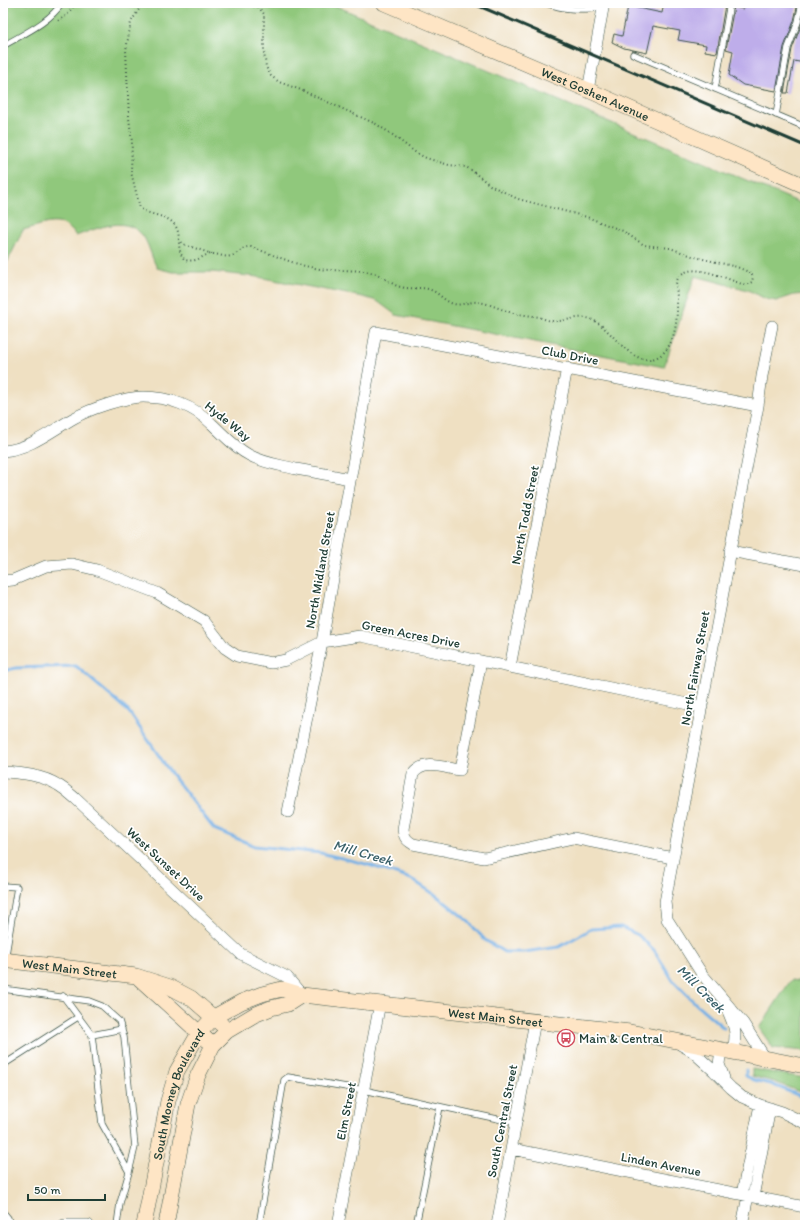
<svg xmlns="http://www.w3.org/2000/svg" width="808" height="1228" viewBox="0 0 808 1228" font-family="Itim,sans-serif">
<rect width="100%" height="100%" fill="#fff"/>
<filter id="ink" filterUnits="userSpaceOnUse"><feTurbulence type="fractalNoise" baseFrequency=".025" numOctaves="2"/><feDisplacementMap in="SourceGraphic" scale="8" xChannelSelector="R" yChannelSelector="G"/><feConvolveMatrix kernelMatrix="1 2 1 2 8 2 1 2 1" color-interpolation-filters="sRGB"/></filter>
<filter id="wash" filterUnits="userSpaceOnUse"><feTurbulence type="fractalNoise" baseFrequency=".012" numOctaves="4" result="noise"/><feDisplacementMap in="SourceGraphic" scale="16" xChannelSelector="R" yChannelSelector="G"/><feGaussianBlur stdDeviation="0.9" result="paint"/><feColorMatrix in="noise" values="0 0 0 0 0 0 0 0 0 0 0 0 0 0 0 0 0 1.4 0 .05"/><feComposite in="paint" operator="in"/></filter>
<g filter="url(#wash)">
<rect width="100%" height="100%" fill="#efe0c2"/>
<path fill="#90c87c" stroke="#588258" d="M3 3H329L805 205V294L794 295 776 301 766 299 748 290 695 276 664 367 396 315 377 301 363 297 258 277 212 272H172L157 268C152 259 150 248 145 239 129 213 98 228 76 236 62 214 43 225 23 230L3 271Z
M791 980 805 982V1051L773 1048 759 1028Z
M752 1069 805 1078V1094L775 1082 752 1076Z"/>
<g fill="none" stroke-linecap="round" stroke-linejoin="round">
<path stroke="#75b0e6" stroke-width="3" d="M3 671 16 668 76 666 129 712 170 772 214 829 255 846 321 853 366 864 411 879 437 896 467 920 485 940 504 952H524L559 947 591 929 621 927 638 935 654 950 674 982 696 1004 724 1028
M746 1070V1076L754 1080 771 1084 805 1098"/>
</g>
<g id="blocks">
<path fill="#beadea" d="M664 3H723V5H725L717 53 705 51 706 45 678 40 680 31 653 26 647 53 624 48 612 42 614 34 622 36 628 6 662 13Z
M744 3H798L794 21 784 47 776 91 743 85 729 75 733 51 726 49 734 7 743 9Z
M805 9V63L794 61 788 93H784L792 49 802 23Z"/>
</g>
</g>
<g filter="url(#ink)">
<use href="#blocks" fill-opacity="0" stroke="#3e5549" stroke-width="1"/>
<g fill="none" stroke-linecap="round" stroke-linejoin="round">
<defs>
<path id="lane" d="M546 3C567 11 581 9 603 8
M3 46C23 34 49 23 62 3
M633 54 805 127
M715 89 730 3
M776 115 788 48 798 22 802 3
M3 886 17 887 5 960
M3 989 89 1001 102 1006 119 1021 124 1037 135 1147 129 1172 120 1203 117 1225
M63 996 92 1035 102 1124 129 1172
M92 1035 122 1029
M3 1065 78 1017
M3 1212 8 1218 9 1225
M259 1225 284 1080 288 1077 364 1090 516 1123
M416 1225 440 1107"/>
<path id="street" d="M588 90 604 3
M3 451C30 449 51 431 74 418 90 409 125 397 143 397 169 397 194 406 212 424 224 435 234 447 249 455 263 463 280 465 296 469 314 472 332 475 349 479
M730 551 805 565
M3 581 13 580 46 566 72 564 97 570 157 593 204 621 225 648 237 656 271 663 286 660 322 642 360 636 702 707
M481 661 460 770C444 768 424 759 413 774L403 829C404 837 406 840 413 844L484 858 573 838 673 858
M510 667 567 368
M3 772C22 773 42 775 58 785 65 789 70 794 76 799L241 954 287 977 302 995
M288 812 322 642 376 332 758 406
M727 1009C735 1027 737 1032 733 1052
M681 1045 692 1051 714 1071 731 1088 742 1097 760 1105 782 1112 805 1123
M721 1050 719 1064 724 1078
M765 1058 743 1023 702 974 667 919 665 902 758 406 762 376 772 326
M512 1149 805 1207
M742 1194 760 1105
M753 1197 770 1108
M64 1225H88
M338 1225 380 1003
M497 1225 535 1021
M742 1225 748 1196"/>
<g id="secondary">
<path id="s1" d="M384 3 588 90 805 186"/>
<path id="s2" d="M3 960 136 976 170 987 191 998 221 1024"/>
<path d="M140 979 207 1040"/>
<path id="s3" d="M144 1225 168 1101 177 1071 199 1033 214 1017 241 1002 262 994 282 989 302 995 630 1032 805 1066"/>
<path d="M166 1225 188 1104 198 1075 213 1045 227 1031 254 1015 271 1008 288 1004 302 995"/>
</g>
</defs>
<use href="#lane" stroke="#3e5549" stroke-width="7"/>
<use href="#street" stroke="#3e5549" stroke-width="12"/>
<use href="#secondary" stroke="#3e5549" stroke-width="16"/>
<path stroke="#3e5549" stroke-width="2" stroke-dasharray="1 3" stroke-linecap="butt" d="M143 3 131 22 126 50 129 118 132 142 131 172 140 208C151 217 169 214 176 227 182 237 175 249 185 260 199 263 202 254 212 254 219 254 225 258 231 256 239 254 242 246 251 247 275 255 294 265 320 269 337 272 362 268 377 274 385 278 392 285 401 287 411 290 422 286 431 290 439 293 445 302 454 304 462 306 470 301 478 302 488 303 497 308 507 311 517 315 529 315 539 317 544 319 549 321 554 321 565 322 576 316 587 318 611 323 627 367 655 358 680 349 678 305 676 284 682 256 726 279 742 284L746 285 752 282 753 277 751 273 737 267 695 257 670 248 644 245 623 231 587 217 518 199 490 185 471 170 466 167 449 165 426 158 415 152 390 133 376 124 301 90 279 82 271 76 266 67 264 52V14L260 9 247 3
M58 21 67 15 76 3
M179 239 183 244 212 254"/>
<use href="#lane" stroke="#fff" stroke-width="5.5"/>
<use href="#street" stroke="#fff" stroke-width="11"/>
<use href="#secondary" stroke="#fee5c5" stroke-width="15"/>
<path stroke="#1f3d34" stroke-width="3" d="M472 3 805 146"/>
</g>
</g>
<defs>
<symbol id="bus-ring" viewBox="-11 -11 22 22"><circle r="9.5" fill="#fff" stroke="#d1495b" stroke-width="1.5"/><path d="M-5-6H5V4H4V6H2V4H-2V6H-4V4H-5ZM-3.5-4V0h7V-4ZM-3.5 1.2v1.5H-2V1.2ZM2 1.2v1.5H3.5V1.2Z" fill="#d1495b"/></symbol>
</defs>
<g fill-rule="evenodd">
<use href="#bus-ring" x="556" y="1028" width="20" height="20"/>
</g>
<g text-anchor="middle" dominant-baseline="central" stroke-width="3.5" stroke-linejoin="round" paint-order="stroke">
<g font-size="13" fill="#1f3d34" stroke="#fff">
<text stroke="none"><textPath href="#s1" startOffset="230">West Goshen Avenue</textPath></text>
<text transform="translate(570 355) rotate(11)">Club Drive</text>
<text transform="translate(228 421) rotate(39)">Hyde Way</text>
<text transform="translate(525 515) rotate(-79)">North Todd Street</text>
<text transform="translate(320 570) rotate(-80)">North Midland Street</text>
<text transform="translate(411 634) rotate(11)">Green Acres Drive</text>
<text transform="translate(695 668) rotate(-80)">North Fairway Street</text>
<text transform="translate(166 864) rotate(43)">West Sunset Drive</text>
<text stroke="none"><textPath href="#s2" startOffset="67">West Main Street</textPath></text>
<text stroke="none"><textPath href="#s3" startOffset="513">West Main Street</textPath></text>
<text stroke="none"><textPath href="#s3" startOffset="136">South Mooney Boulevard</textPath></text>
<text transform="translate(346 1111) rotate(-79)">Elm Street</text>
<text transform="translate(502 1121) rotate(-79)">South Central Street</text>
<text transform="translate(661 1164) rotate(11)">Linden Avenue</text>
</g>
<g font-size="13" fill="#1f3d34" stroke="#fff" text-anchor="start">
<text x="579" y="1038">Main &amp; Central</text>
</g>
<g font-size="14" font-style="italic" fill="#396069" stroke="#fff">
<text transform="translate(363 853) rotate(16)">Mill Creek</text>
<text transform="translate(701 989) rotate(45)">Mill Creek</text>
</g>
</g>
<rect width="808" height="1228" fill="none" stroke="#fff" stroke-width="16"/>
<path d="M28 1194v6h77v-6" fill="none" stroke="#1f3d34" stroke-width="2"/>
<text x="34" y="1194" font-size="12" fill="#1f3d34" stroke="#ffffff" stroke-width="3" paint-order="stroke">50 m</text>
</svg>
